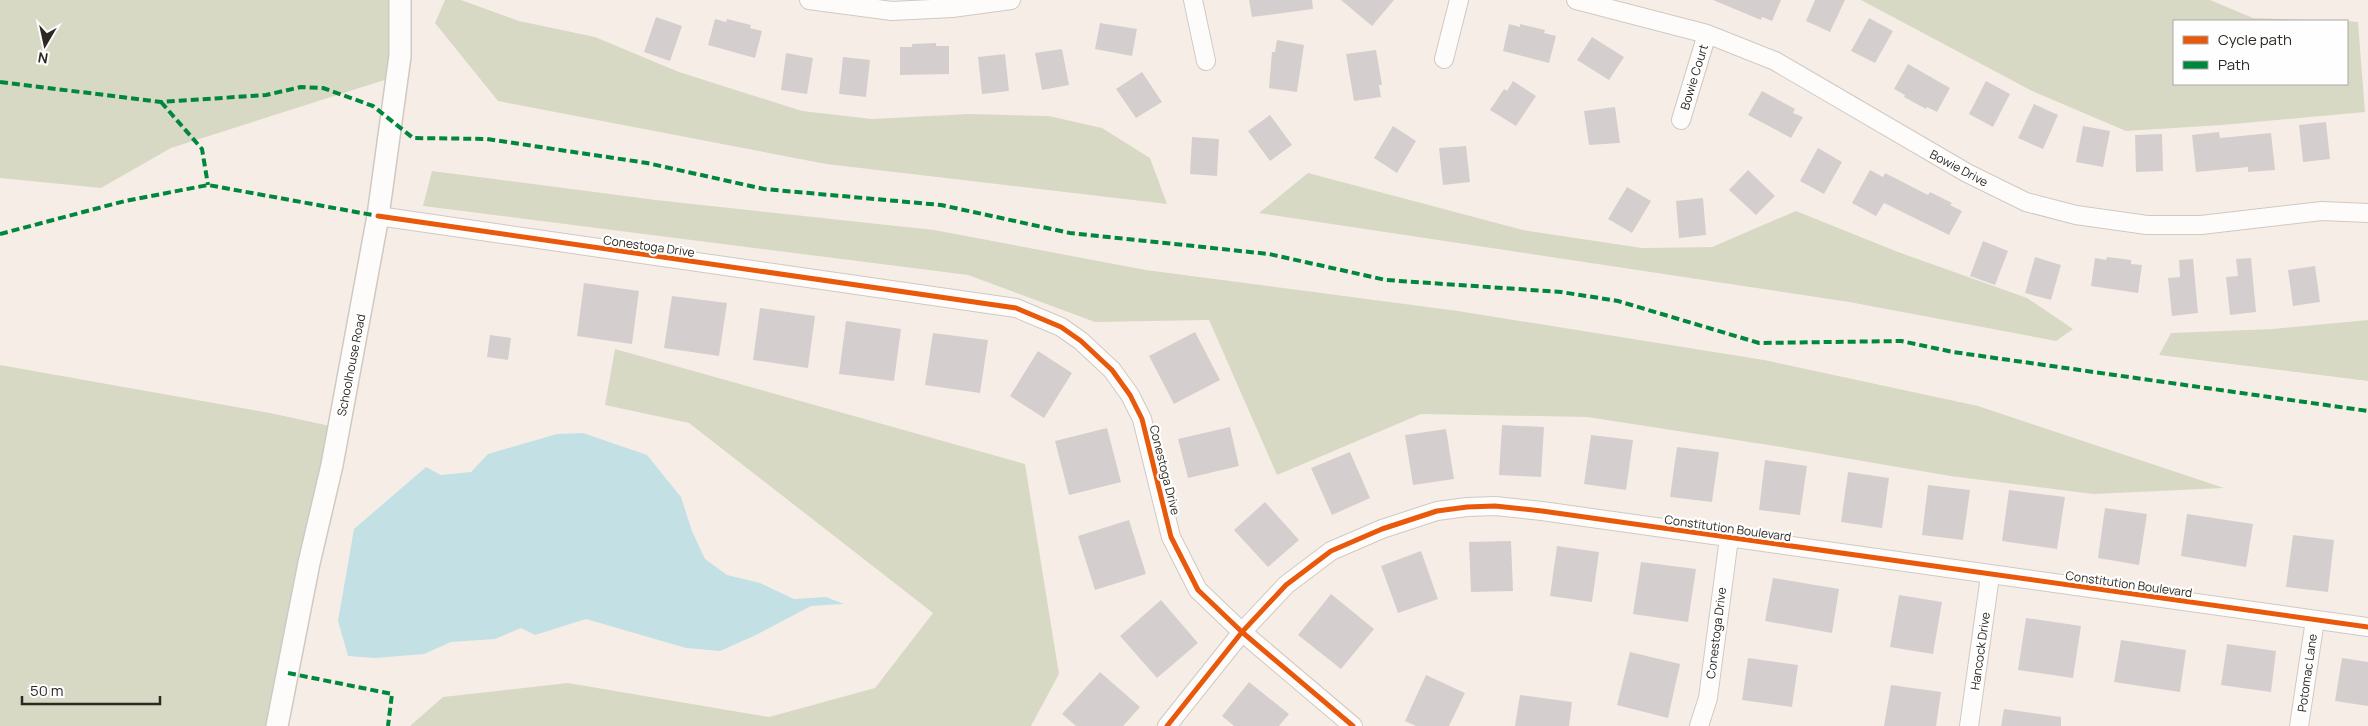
<svg xmlns="http://www.w3.org/2000/svg" width="2368" height="726" viewBox="0 0 2368 726" font-family="Manrope,sans-serif">
<rect width="100%" height="100%" fill="#f6eee6"/>
<path fill="#d8d9c4" d="M0 0H391L397 76 171 148 101 188 0 178Z
M445 0H461L519 21 595 37 679 72 802 111 872 119 968 114 1049 116 1102 128 1150 158 1167 204 826 164 498 101 435 23Z
M1861 0H2210L2253 18 2340 21H2174V84H2347V21L2358 22 2365 112 2222 125 2126 131 2032 91Z
M432 171 656 200 934 230 1146 270 1458 311 1764 360 1978 406 2224 488 2093 494 1950 476 1775 446 1587 417 1421 414 1277 475 1209 320 1095 322 968 275 423 206Z
M1308 173 1523 230 1642 248 1712 247 1796 211 1898 252 2027 298 2073 329 2056 341 1849 302 1259 213Z
M2368 320V381L2159 355 2171 333 2272 329Z
M615 349 1025 464 1059 674 1031 726H410L443 697 568 683 769 717 875 688 933 613 689 423 605 405Z
M0 365 270 413 335 427 282 726H0Z"/>
<path fill="#c3e1e4" d="M583 433 647 455 681 497 692 531 705 559 727 575 760 583 794 599 826 597 844 604 811 606 756 635 720 651 686 648 586 619 535 635 521 628 495 639 451 642 424 654 375 658 348 656 338 621 354 529 426 467 441 475 471 472 488 454 557 434Z"/>
<path fill="#d4cfce" d="M1249 0H1312L1313 9 1252 17Z
M1341 0H1394L1372 26Z
M1713 0H1781L1772 21 1762 17 1761 20Z
M1815 0H1845L1830 32 1806 21Z
M656 17 682 26 670 61 644 52Z
M1869 18 1893 31 1875 63 1851 51Z
M715 19 726 22 727 19 751 25 750 28 762 31 755 58 708 45Z
M1100 23 1137 29 1132 56 1095 49Z
M1509 24 1520 27V24L1545 30 1544 33 1556 36 1549 63 1503 51Z
M1592 37 1624 57 1609 80 1577 60Z
M1277 40 1304 45 1297 92 1269 88 1272 52H1275Z
M936 43V46H949V74L900 75V47H912V44Z
M1062 49 1069 85 1042 90 1035 53Z
M1376 50 1382 85H1379L1381 97 1354 101 1346 54Z
M786 53 813 58 807 94 781 90Z
M1005 54 1009 91 982 94 978 57Z
M843 57 870 60 866 97 839 94Z
M1908 64 1950 88 1937 112 1927 107 1926 109 1904 97 1905 95 1894 89Z
M1142 72 1162 102 1136 118 1116 89Z
M1513 81 1536 96 1516 126 1490 110 1504 89 1507 91Z
M1986 81 2010 94 1993 127 1969 114Z
M1762 91 1795 109 1793 113 1803 117 1791 138 1748 115Z
M2034 104 2058 115 2043 149 2018 138Z
M1615 107 1620 143 1589 145 1584 111Z
M1270 115 1292 145 1270 161 1248 131Z
M2326 122 2330 159 2303 162 2299 125Z
M1393 126 1416 141 1397 173 1374 158Z
M2083 126 2110 131 2103 167 2076 162Z
M2219 132 2220 138 2271 133 2275 170 2248 172V167L2196 172 2192 135Z
M2162 134 2163 171 2136 172 2135 135Z
M1192 137 1219 139 1217 176 1190 174Z
M1466 146 1470 182 1443 185 1439 148Z
M1818 148 1842 162 1824 194 1800 181Z
M1748 170 1775 196 1756 215 1729 190Z
M1870 170 1883 177 1885 173 1928 195 1930 192 1952 203 1950 205 1962 211 1949 235 1884 203 1876 216 1852 203Z
M1627 187 1651 201 1632 233 1608 219Z
M1703 198 1706 235 1679 238 1676 201Z
M1983 241 2008 251 1995 285 1970 276Z
M2035 257 2061 265 2051 300 2025 293Z
M2107 257 2131 260V264L2142 265 2138 293 2091 286 2095 258 2106 260Z
M2251 258 2256 312 2230 315 2226 277 2238 276 2236 259Z
M2193 259 2198 313 2172 316 2168 278 2180 277 2179 260Z
M2315 266 2320 302 2293 306 2288 270Z
M584 283 639 291 632 344 577 336Z
M672 296 727 303 719 356 664 348Z
M760 308 815 316 808 368 753 360Z
M846 321 901 329 894 381 839 374Z
M1195 332 1220 380 1174 404 1149 356Z
M933 333 988 340 980 393 925 385Z
M490 335 511 338 508 360 487 357Z
M1038 351 1072 373 1044 418 1010 396Z
M1502 425 1544 427 1541 477 1499 475Z
M1230 427 1239 466 1188 478 1178 439Z
M1107 428 1121 482 1069 495 1055 441Z
M1446 429 1454 479 1413 485 1405 435Z
M1591 435 1633 440 1626 490 1584 484Z
M1677 447 1719 452 1712 502 1670 497Z
M1350 452 1370 498 1332 515 1311 468Z
M1765 460 1807 466 1800 515 1759 510Z
M1848 472 1889 478 1882 528 1841 522Z
M1928 485 1970 490 1963 540 1922 535Z
M2009 490 2065 497 2057 549 2002 541Z
M1265 502 1299 540 1268 567 1234 530Z
M2105 508 2147 514 2139 565 2098 558Z
M2187 514 2253 524 2246 567 2181 556Z
M1129 520 1146 574 1095 590 1078 536Z
M2293 535 2334 540 2328 592 2286 587Z
M1511 541 1513 591 1471 592 1469 542Z
M1557 546 1599 552 1592 602 1550 596Z
M1421 551 1438 599 1398 613 1381 566Z
M1641 562 1696 569 1688 622 1633 614Z
M1773 578 1839 589 1832 633 1765 621Z
M1331 594 1374 629 1341 669 1298 635Z
M1899 595 1942 602 1933 654 1890 647Z
M1161 600 1198 643 1157 678 1120 636Z
M2026 618 2081 626 2073 678 2018 670Z
M2121 640 2186 650 2180 692 2114 682Z
M2227 644 2276 651 2271 692 2221 685Z
M1630 652 1680 664 1668 718 1617 705Z
M1748 658 1798 665 1792 707 1742 700Z
M2342 658 2368 662V706L2335 701Z
M1100 672 1140 707 1123 726H1076L1062 714Z
M1426 675 1465 693 1449 726H1416L1405 721Z
M1249 682 1289 714 1279 726H1234L1222 716Z
M1891 685 1941 692 1936 726H1884Z
M1520 695 1572 702 1569 726H1515Z
M2004 709 2061 717V726H2001Z"/>
<g fill="none" stroke-linecap="round" stroke-linejoin="round">
<defs>
<path id="minor" d="M809 0 892 11 952 8 1011 0
M1193 0 1206 61
M1576 0 1707 34 1775 61 1967 173 2026 202 2076 215 2147 225H2201L2322 211 2368 213
M1444 59 1459 0
M1681 120 1707 34
M378 216 1016 308 1061 327 1081 341 1112 370 1130 395 1142 419 1171 537 1198 590 1242 632 1353 726
M1167 726 1242 632 1286 585 1331 551 1382 529 1437 511 1467 507 1495 506 1542 511 2368 627
M1699 726 1708 698 1729 538
M1969 726 1990 576
M2299 726 2315 620"/>
<path id="tertiary" d="M277 726 309 563 332 465 378 216 400 56V0"/>
</defs>
<use href="#minor" stroke="#cfc9c2" stroke-width="20"/>
<use href="#tertiary" stroke="#cfc9c2" stroke-width="24"/>
<use href="#minor" stroke="#fefcfb" stroke-width="18"/>
<use href="#tertiary" stroke="#fefcfb" stroke-width="21"/>
<path stroke="#00873e" stroke-width="4" stroke-dasharray="8 4" stroke-linecap="butt" d="M0 82 161 102 266 95 301 87 323 88 373 106 413 138 487 139 647 163 764 189 941 205 1070 233 1269 254 1386 280 1561 292 1618 301 1759 343 1901 341 1953 352 2368 411
M161 102 202 149 208 185
M0 234 125 201 208 185 378 216
M288 673 392 694 388 726"/>
<defs>
<path id="cycleway" d="M378 216 1016 308 1061 327 1081 341 1112 370 1130 395 1142 419 1171 537 1198 590 1242 632 1353 726
M1167 726 1242 632 1286 585 1331 551 1382 529 1437 511 1467 507 1495 506 1542 511 2368 627"/>
</defs>
<use href="#cycleway" stroke="#fefefe" stroke-width="8"/>
<use href="#cycleway" stroke="#e8590c" stroke-width="5"/>
</g>
<g text-anchor="middle" dominant-baseline="central" stroke-width="4.5" stroke-linejoin="round" paint-order="stroke">
<g font-size="12" fill="#2d2822" stroke="#fefefe">
<text transform="translate(1694 77) rotate(-73)">Bowie Court</text>
<text transform="translate(1959 168) rotate(28)">Bowie Drive</text>
<text transform="translate(649 246) rotate(8)">Conestoga Drive</text>
<text transform="translate(351 365) rotate(-79)">Schoolhouse Road</text>
<text transform="translate(1165 470) rotate(76)">Conestoga Drive</text>
<text transform="translate(1728 528) rotate(8)">Constitution Boulevard</text>
<text transform="translate(2129 584) rotate(8)">Constitution Boulevard</text>
<text transform="translate(1716 633) rotate(-83)">Conestoga Drive</text>
<text transform="translate(1980 651) rotate(-82)">Hancock Drive</text>
<text transform="translate(2307 673) rotate(-82)">Potomac Lane</text>
</g>
</g>
<rect x="2173" y="20" width="175" height="65" fill="#fefefe" stroke="#aaa8a6"/>
<rect x="2183" y="36" width="25" height="8" fill="#e8590c" stroke="#aaa8a6"/>
<text x="2218" y="45" font-size="15" fill="#2d2822">Cycle path</text>
<rect x="2183" y="61" width="25" height="8" fill="#00873e" stroke="#aaa8a6"/>
<text x="2218" y="70" font-size="15" fill="#2d2822">Path</text>
<g transform="translate(45 45) rotate(189)" stroke="#fefefe" stroke-width="4" paint-order="stroke">
<path d="M0-4L9 19L0 12L-9 19Z" fill="#2d2822"/>
<text y="-8" font-size="14" font-weight="bold" text-anchor="middle" fill="#2d2822">N</text>
</g>
<path d="M22 696v8h138v-8" fill="none" stroke="#2d2822" stroke-width="2.5"/>
<text x="30" y="696" font-size="15" fill="#2d2822" stroke="#fefefe" stroke-width="4" paint-order="stroke">50 m</text>
</svg>
